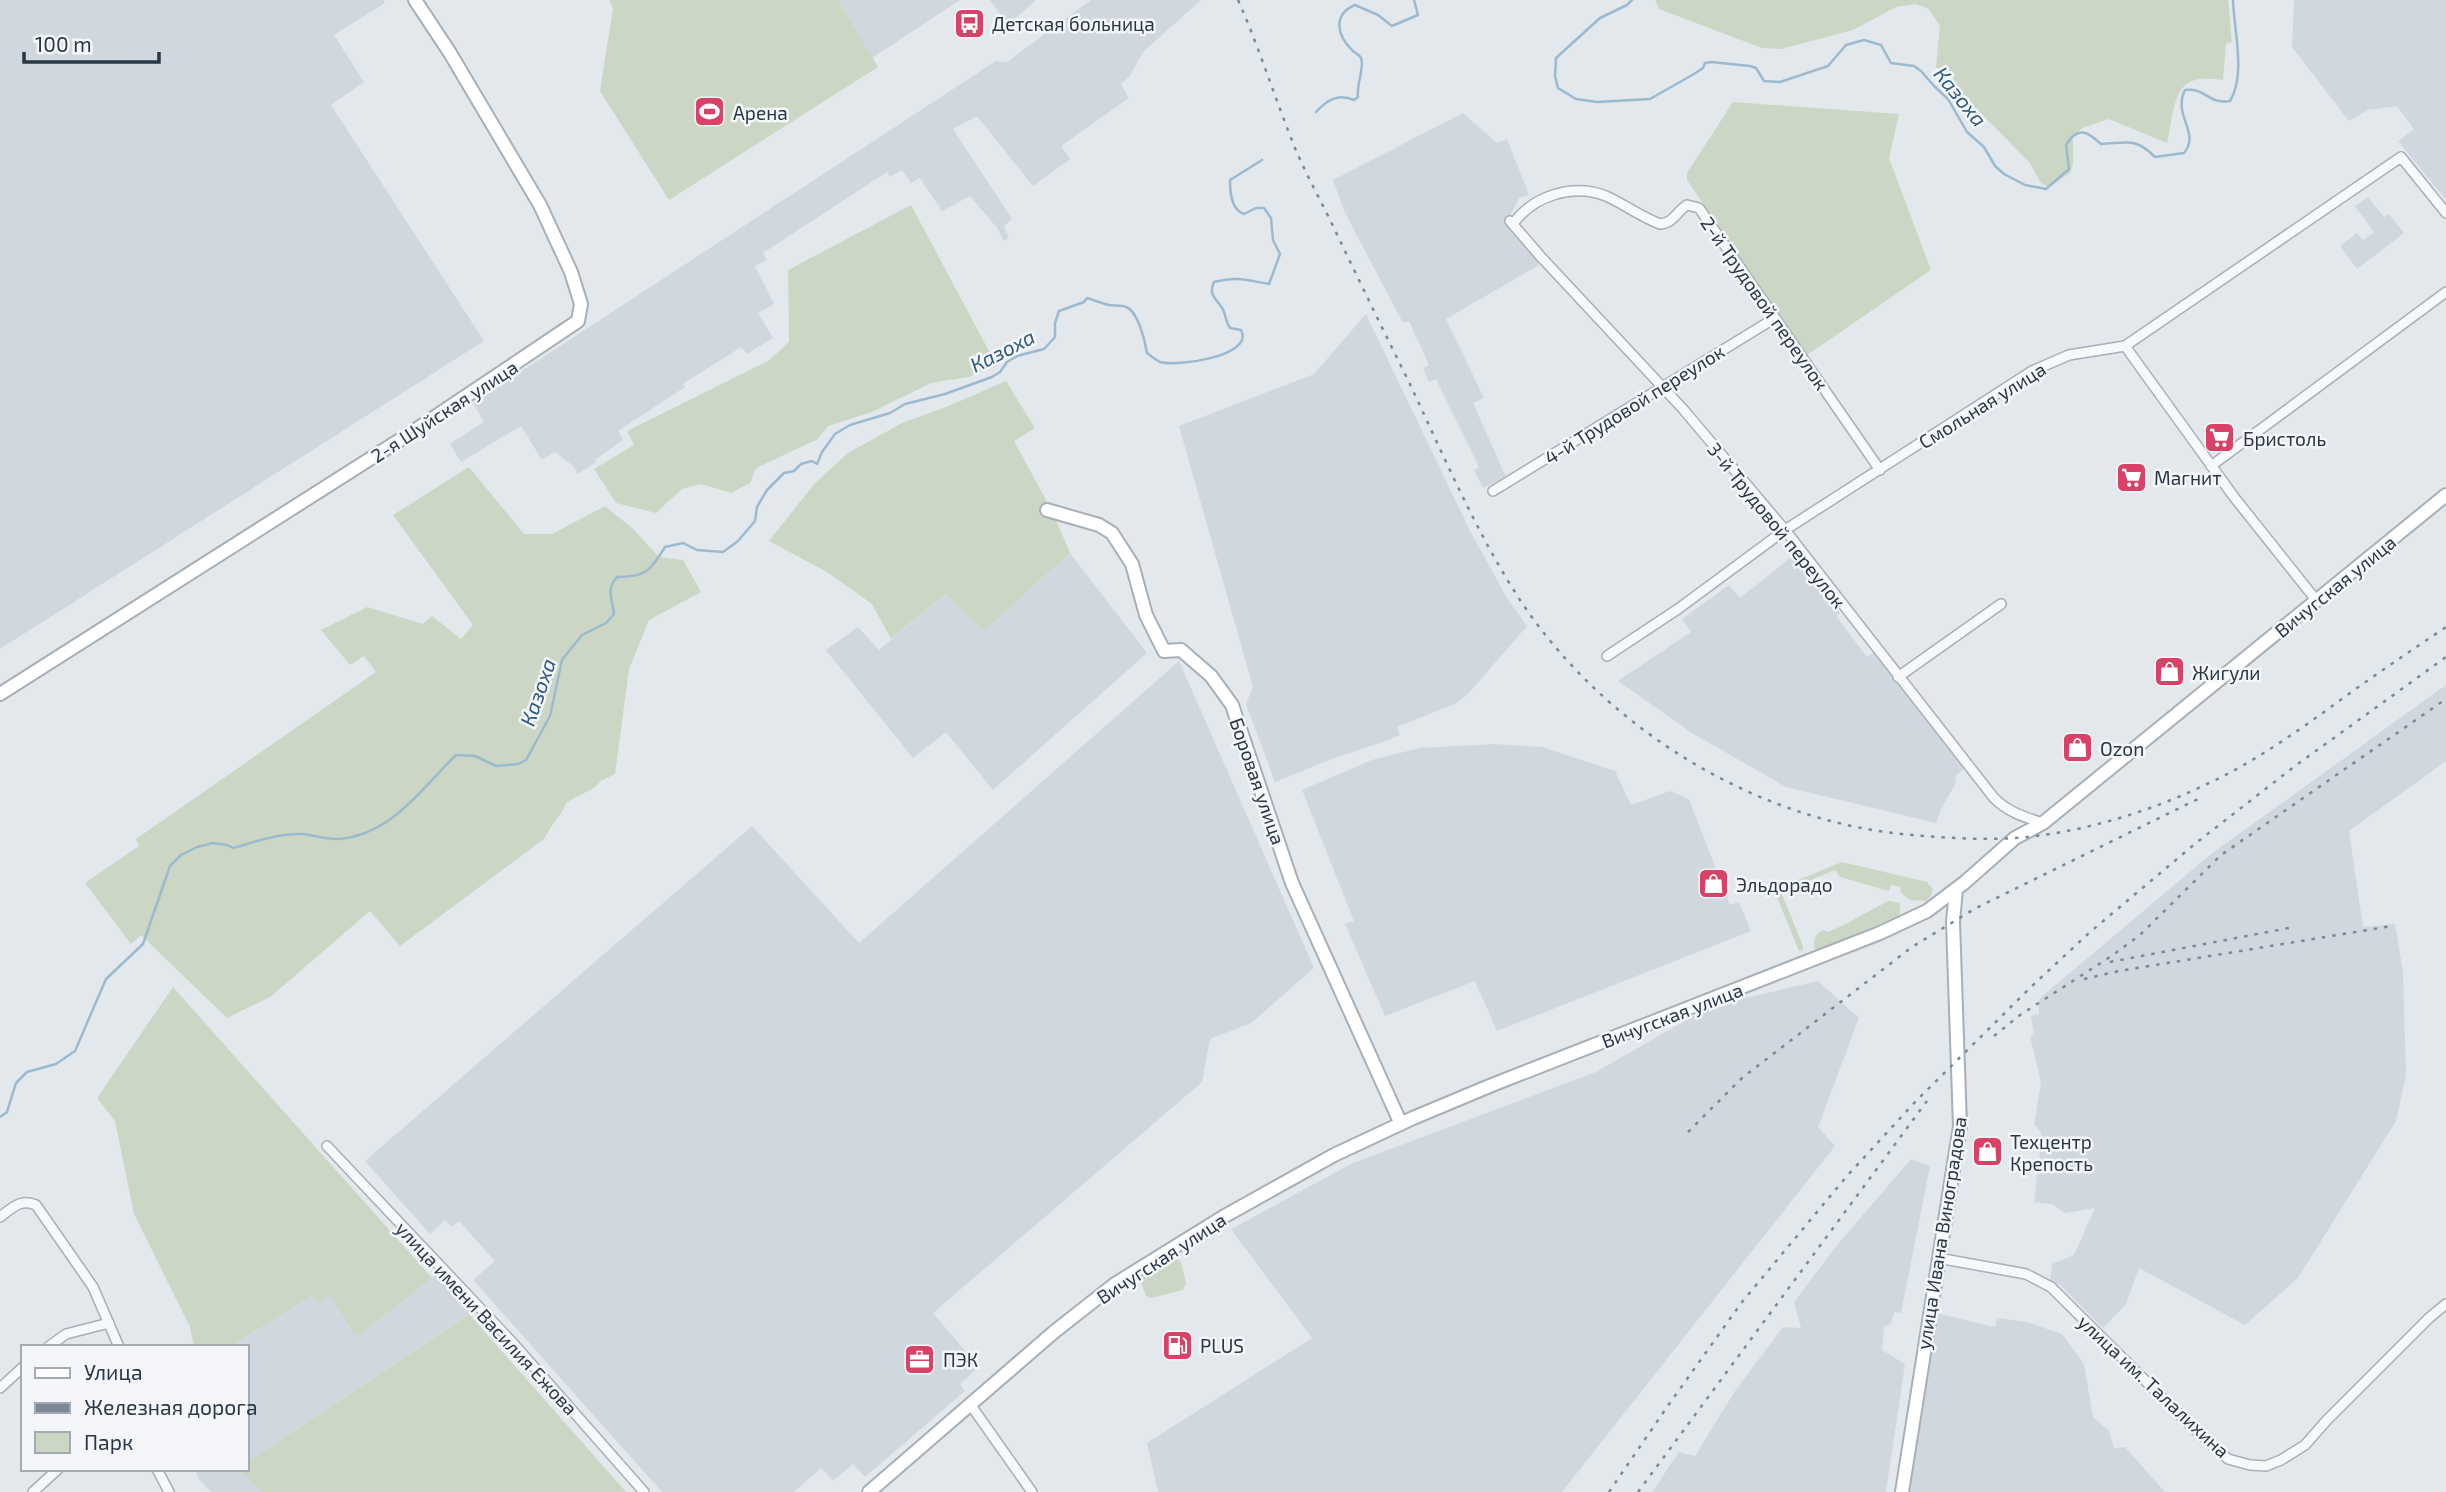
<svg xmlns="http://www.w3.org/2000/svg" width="2446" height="1492" viewBox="0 0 2446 1492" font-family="'Exo 2',sans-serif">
<rect width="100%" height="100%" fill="#e3e8ec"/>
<path fill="#d1d7df" d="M0 0H383L385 3 334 35 364 82 331 105 484 341 0 649Z
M838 0H960L872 58Z
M990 0H1036L1008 25Z
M1091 0H1201L1144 51 1129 77 1121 84 1129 98 1061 146 1070 159 1033 186 977 116 953 129 1012 219 1004 226 1009 238 1003 241 998 229 970 196 942 211 920 178 911 183 902 170 890 177 887 172 763 253 767 260 755 266 774 304 758 313 773 338 747 354 741 347 683 384 685 387 618 431 623 440 595 460 596 462 578 474 573 466 555 452 542 460 521 426 461 462 450 444 484 422 473 403 996 61 1007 62Z
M2294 0H2446V200L2398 141 2414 129 2397 106 2368 110 2349 121 2292 47Z
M1463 113 1497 143 1507 139 1529 195 1519 198 1510 216 1539 265 1446 319 1484 398 1473 403 1506 477 1483 488 1474 470 1479 467 1436 379 1429 382 1423 368 1429 365 1409 321 1403 323 1344 211 1333 180Z
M2368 197 2384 217 2389 214 2404 233 2357 269 2340 246 2357 233 2363 240 2374 232 2355 206Z
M1366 314 1470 531 1507 598 1527 626 1468 694 1455 704 1397 727 1400 735 1385 741 1329 760 1275 782 1246 704 1253 687 1179 426 1314 374Z
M1070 553 1147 653 993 790 946 732 913 758 826 650 858 627 879 650 945 594 984 631Z
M1794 555 1840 613 1836 616 1867 657 1873 653 1964 769 1955 776 1956 783 1942 807 1936 823 1786 787 1692 733 1618 681 1691 632 1682 619 1729 585 1740 598Z
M1179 661 1314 968 1251 1023 1210 1039 1202 1082 933 1313 979 1367 960 1384 965 1391 865 1477 853 1464 833 1481 821 1468 794 1492H662L473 1280 495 1261 459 1221 452 1227 445 1220 430 1234 365 1161 752 826 859 943Z
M2446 685V761L2349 831 2363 927 2395 924 2403 972 2406 1075 2396 1121 2298 1278 2245 1325 2139 1268 2126 1304 2103 1328 2060 1285 2050 1281 2052 1264 2074 1255 2095 1208 2065 1213 2052 1204 2034 1202 2041 1144V1132L2034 1125 2041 1082 2030 1036 2034 1035 2031 1016 2039 1014V999L2211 854Z
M1494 744 1542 747 1615 771 1631 805 1670 791 1689 799 1730 905 1739 902 1751 931 1497 1031 1475 981 1385 1016 1345 924 1354 921 1302 790 1372 760 1420 748Z
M1818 981 1859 1018 1818 1127 1835 1146 1562 1492H1158L1147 1443 1312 1338 1231 1229 1353 1163 1596 1072 1711 1006Z
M1911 1159 1930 1166 1901 1313 1894 1312 1891 1324 1884 1327 1882 1350 1905 1364 1886 1492H1652L1679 1452 1695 1456 1735 1391 1783 1327 1801 1328 1794 1302 1837 1245Z
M438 1273 473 1311 247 1462V1347H229L312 1296 330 1295 352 1332 361 1334Z
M1936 1313 1995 1327 1997 1318 2027 1322 2062 1334 2084 1364 2093 1417 2109 1431 2114 1448 2125 1447 2165 1492H1910Z
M195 1469H238L261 1492H211L199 1479Z"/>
<path fill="#cbd7c4" d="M609 0H838L878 67 669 200 600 91 613 8Z
M1655 0H2228L2232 42 2226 44 2223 80C2214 79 2203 78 2195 80 2171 86 2173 123 2167 143L2109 119 2082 128 2073 138V164L2070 173 2049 187 2041 183 2030 163 1956 88 1954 79 1936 67 1940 26 1929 9 1916 4 1896 7 1853 30 1781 49 1762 48 1659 9Z
M1733 102 1899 114 1889 158 1931 270 1807 355 1687 180V173Z
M911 205 997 366 968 377 931 383 872 412 828 426 818 439 756 468 750 483 731 493 701 484 682 489 656 513 616 503 594 469 634 445 627 431 768 361 789 342 788 270Z
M1006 381 1035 428 1014 441 1052 511 1070 553 984 631 945 594 891 639 872 604 827 572 769 541 815 483 848 453 902 423 944 408Z
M469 467 524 534H552L605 506 632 528 659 557 683 560 701 592 649 620 629 669 615 774 601 781 594 788 567 802C561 816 551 825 544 839L400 946 370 911 270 997 227 1018 141 935 131 944 85 883 139 846 136 839 376 672 364 656 350 665 321 630 367 607 423 624 432 616 461 639 473 625 393 515Z
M1842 862 1927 882 1933 889 1931 896 1926 901 1910 900 1901 893 1900 887 1891 885 1889 891 1840 877 1835 870 1781 892 1803 946V950L1799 951 1774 890Z
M1889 901 1900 903V912L1898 916 1821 949H1815C1812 941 1816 932 1824 930L1828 932C1850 923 1868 911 1889 901Z
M173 987 432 1278 361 1334 355 1335 352 1332 330 1295 317 1303 312 1296 229 1347H194L190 1327 134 1214 115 1121 97 1098Z
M1175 1258 1181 1262 1186 1283 1183 1290 1151 1298 1146 1296 1141 1282 1145 1273Z
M469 1314 626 1492H261L238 1469H247V1462Z"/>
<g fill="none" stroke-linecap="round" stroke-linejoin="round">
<path stroke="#9cbacf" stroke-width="2.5" d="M1632 0 1627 5 1600 18 1556 58 1555 76 1558 88 1576 99 1597 102 1650 99 1694 74 1703 68 1705 63 1711 62 1750 66 1756 68 1764 81 1780 82 1828 66 1846 45 1864 40 1881 45 1891 63 1914 66 1921 71 1934 86 1948 99 1967 132 1984 147 1995 166 2004 174 2025 185 2046 189 2069 169 2066 145C2078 125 2088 132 2101 144 2128 143 2135 137 2155 157L2184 153C2201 133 2172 115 2185 90 2205 87 2209 105 2230 101 2246 75 2234 31 2233 0
M1316 112C1327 100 1338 93 1354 100L1358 97C1356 86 1365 66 1361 58 1359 54 1356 54 1353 51 1337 36 1332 15 1355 5L1378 15 1392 26 1418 15 1414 0
M0 1117 7 1112 16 1083 27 1072 56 1064 75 1051 106 979 143 944 170 866 181 855 197 847 213 843 227 845 233 848C255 842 278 833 302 834 314 835 327 840 340 839 393 833 421 789 456 755L475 756 496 766 518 764 526 760 550 716 562 660 582 635 606 623 614 614C612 599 606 589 617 577 646 577 650 571 665 547L683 543 697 550 723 552 738 541 755 521 757 507 767 490 784 473 794 471 801 464 812 461 817 464 822 452 835 434 850 425 890 413 905 404 945 394 992 377 1000 372 1007 362 1017 356 1044 349 1055 337V323L1059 311 1084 302 1087 298C1094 300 1101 303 1109 305 1114 306 1121 305 1126 307 1138 311 1145 341 1147 353 1151 356 1156 360 1160 362 1177 367 1255 356 1241 330L1230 328C1226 322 1226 318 1224 312 1219 299 1207 297 1214 282 1239 276 1245 280 1269 284L1280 254 1273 240 1271 218 1264 208H1256L1244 214C1231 210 1230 192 1230 180L1262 160"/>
<defs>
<path id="street" d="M1510 221 1541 257 1683 409 1785 530 1994 798C2008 812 2024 817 2043 823
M1513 224C1533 196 1572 183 1606 196 1624 204 1641 217 1660 224 1674 223 1676 212 1687 205L1699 208 1880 470
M2125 346 2234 497 2316 600
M2211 466 2446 292
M1493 491 1775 318
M1607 656 1678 609 1785 530 2032 371 2069 355 2125 346 2401 157 2446 213
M1898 677 2001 604
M327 1146 512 1342 644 1492
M0 1217C12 1208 21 1198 36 1205L93 1287 119 1347
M1938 1258 2026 1274 2051 1287 2189 1424 2228 1459 2250 1465 2266 1466 2281 1460 2305 1445 2327 1420 2429 1318 2446 1304
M48 1347 66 1334 109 1323
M0 1388 23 1367
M970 1404 1032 1492
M157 1469 169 1492
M33 1492 58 1469"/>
<path id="secondary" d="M1047 510 1099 525 1112 533 1132 564 1146 615 1164 651 1181 650 1211 676 1232 705 1292 883 1401 1124
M0 694 417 429 578 321 581 304 571 272 540 205 450 53 415 0
M869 1492 1054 1332 1115 1284 1223 1217 1334 1155 1413 1118 1492 1085 1880 933 1927 911 1964 883 2015 838 2043 823 2446 495
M1902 1492 1960 1126 1953 922 1956 889"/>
</defs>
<use href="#street" stroke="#a7afb7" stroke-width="12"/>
<use href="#secondary" stroke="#a7afb7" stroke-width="16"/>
<use href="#street" stroke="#f7f8fa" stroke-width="9"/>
<use href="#secondary" stroke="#fff" stroke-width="12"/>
<path stroke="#7b8997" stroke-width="2.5" stroke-dasharray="3.5 7" stroke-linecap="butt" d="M1238 0C1258 45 1273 92 1291 138 1302 167 1318 195 1332 224 1357 276 1382 328 1408 380 1441 450 1472 523 1513 589 1597 724 1753 822 1912 835 1946 838 1982 840 2016 838 2081 833 2149 812 2207 784 2257 761 2302 728 2346 696 2379 672 2412 650 2446 627
M2110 962 2294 927
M2084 979 2119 971 2392 926
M1994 1036 2020 1015 2110 957 2140 935 2221 855 2446 699
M1688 1132 1742 1078 1912 947 1976 908 2202 797
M1609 1492 1667 1407 1742 1302 1847 1176 1916 1101 2032 986 2089 933 2196 843 2295 766 2446 657
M1638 1492 1927 1101"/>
</g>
<defs>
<symbol id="bus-square" viewBox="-11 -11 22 22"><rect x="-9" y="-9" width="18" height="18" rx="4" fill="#d94167" stroke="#f4f6f9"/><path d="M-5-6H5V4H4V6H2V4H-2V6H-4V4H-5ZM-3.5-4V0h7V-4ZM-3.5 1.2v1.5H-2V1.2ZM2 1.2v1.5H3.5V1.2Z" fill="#fff"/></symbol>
<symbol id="stadium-square" viewBox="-11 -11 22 22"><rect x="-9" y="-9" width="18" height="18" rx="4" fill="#d94167" stroke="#f4f6f9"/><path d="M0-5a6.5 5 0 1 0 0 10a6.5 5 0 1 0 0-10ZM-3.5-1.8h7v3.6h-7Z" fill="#fff"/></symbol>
<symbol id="supermarket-square" viewBox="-11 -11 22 22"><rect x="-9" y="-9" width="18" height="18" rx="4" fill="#d94167" stroke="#f4f6f9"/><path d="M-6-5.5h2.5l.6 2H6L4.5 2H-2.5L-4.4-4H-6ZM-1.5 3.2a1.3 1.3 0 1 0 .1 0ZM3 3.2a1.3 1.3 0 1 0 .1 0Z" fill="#fff"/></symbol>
<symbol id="shop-square" viewBox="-11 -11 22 22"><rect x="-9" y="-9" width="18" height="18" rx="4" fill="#d94167" stroke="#f4f6f9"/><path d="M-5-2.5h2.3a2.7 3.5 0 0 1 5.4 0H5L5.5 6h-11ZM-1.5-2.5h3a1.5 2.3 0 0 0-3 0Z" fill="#fff"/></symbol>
<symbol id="fuel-square" viewBox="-11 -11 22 22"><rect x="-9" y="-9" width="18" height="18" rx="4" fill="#d94167" stroke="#f4f6f9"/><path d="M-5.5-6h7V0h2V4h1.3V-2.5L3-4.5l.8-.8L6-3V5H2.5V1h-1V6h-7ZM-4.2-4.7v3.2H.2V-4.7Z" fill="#fff"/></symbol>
<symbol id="office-square" viewBox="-11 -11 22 22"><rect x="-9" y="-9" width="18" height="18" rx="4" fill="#d94167" stroke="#f4f6f9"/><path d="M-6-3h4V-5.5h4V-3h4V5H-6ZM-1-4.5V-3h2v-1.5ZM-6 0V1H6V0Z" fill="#fff"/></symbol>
</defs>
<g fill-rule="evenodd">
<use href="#bus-square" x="952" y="6" width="35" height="35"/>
<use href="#stadium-square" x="692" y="94" width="35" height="35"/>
<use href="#supermarket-square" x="2202" y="420" width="35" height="35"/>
<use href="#supermarket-square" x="2114" y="460" width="35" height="35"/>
<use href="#shop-square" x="2152" y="654" width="35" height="35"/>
<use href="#shop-square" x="2060" y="730" width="35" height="35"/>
<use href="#shop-square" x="1696" y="866" width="35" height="35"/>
<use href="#shop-square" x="1970" y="1134" width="35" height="35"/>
<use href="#fuel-square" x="1160" y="1328" width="35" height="35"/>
<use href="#office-square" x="902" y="1342" width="35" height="35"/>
</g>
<g text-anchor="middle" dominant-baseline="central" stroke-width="5" stroke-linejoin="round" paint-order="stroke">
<g font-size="19" fill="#293746" stroke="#f4f6f9" text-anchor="start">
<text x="992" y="23">Детская больница</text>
<text x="733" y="112">Арена</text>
<text x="2243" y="438">Бристоль</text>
<text x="2154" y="477">Магнит</text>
<text x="2192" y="672">Жигули</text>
<text x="2100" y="748">Ozon</text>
<text x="1736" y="884">Эльдорадо</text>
<text x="2010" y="1141">Техцентр<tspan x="2010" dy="22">Крепость</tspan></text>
<text x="1200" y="1345">PLUS</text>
<text x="943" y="1359">ПЭК</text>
</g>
<g font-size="19" fill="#293746" stroke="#f4f6f9">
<text transform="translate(1765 303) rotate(55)">2-й Трудовой переулок</text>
<text transform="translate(1634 404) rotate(-32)">4-й Трудовой переулок</text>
<text transform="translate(1982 405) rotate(-32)">Смольная улица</text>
<text transform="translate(444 411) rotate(-33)">2-я Шуйская улица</text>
<text transform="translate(1777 525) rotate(51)">3-й Трудовой переулок</text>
<text transform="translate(2335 586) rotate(-39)">Вичугская улица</text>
<text transform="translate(1258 781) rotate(71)">Боровая улица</text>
<text transform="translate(1672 1015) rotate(-21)">Вичугская улица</text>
<text transform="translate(1941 1233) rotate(-81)">улица Ивана Виноградова</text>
<text transform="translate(1161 1258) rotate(-33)">Вичугская улица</text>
<text transform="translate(487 1318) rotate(47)">улица имени Василия Ежова</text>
<text transform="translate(2154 1386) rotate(43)">улица им. Талалихина</text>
</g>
<g font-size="21" font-style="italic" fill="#305a7e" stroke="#f4f6f9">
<text transform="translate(1961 96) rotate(51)">Казоха</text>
<text transform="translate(1002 350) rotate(-27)">Казоха</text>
<text transform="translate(537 692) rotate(-71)">Казоха</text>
</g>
</g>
<rect x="21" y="1345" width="228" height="126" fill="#f4f6f9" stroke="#a3aab1" stroke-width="2"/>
<rect x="35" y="1368" width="35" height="10" fill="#ffffff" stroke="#a3aab1" stroke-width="2"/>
<text x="84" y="1380" font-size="21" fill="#293746">Улица</text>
<rect x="35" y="1403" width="35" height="10" fill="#7b8997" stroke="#a3aab1" stroke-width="2"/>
<text x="84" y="1415" font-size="21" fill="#293746">Железная дорога</text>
<rect x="35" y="1432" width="35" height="21" fill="#cbd7c4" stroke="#a3aab1" stroke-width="2"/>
<text x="84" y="1450" font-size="21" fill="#293746">Парк</text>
<path d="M24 52v10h135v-10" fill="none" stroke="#293746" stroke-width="3.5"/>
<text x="35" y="52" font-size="21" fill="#293746" stroke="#f4f6f9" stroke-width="5" paint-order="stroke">100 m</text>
</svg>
